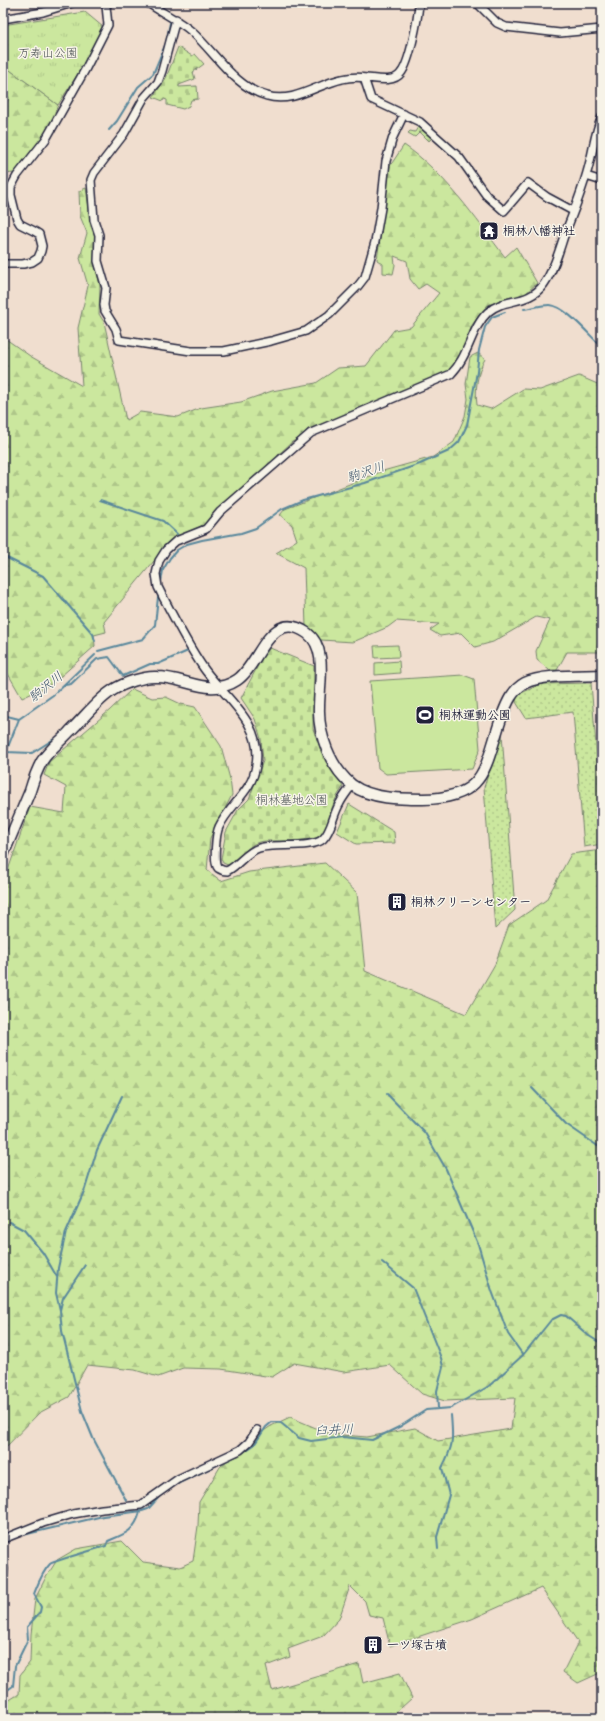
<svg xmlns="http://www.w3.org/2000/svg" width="605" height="1721" viewBox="0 0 605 1721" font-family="'Architects Daughter','Klee One',sans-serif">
<defs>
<pattern id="grass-dots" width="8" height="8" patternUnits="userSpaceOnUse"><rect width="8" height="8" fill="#cbe79e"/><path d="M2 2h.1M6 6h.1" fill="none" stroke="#aec689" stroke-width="1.8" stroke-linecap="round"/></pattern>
<pattern id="forest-firs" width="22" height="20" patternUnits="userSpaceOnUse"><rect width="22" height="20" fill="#cbe79e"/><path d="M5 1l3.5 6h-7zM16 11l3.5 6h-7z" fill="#aec689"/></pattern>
<pattern id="cemetery-stones" width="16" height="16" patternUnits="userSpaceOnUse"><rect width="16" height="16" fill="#cbe79e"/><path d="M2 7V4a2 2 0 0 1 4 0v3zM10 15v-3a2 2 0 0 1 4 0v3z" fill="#aec689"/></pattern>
<pattern id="park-tufts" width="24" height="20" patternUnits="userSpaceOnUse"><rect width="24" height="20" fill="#cbe79e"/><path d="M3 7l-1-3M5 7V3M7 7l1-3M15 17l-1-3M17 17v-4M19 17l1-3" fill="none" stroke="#aec689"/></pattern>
</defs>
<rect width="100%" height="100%" fill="#f0decf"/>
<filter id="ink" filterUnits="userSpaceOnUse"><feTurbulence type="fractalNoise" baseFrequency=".025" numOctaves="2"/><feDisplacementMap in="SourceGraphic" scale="8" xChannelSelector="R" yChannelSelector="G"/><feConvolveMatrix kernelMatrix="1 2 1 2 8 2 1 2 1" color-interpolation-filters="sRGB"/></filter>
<g filter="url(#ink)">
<path fill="url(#grass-dots)" stroke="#76846c" d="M591 683 602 820V844L584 847 573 712 526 718 516 702 517 695 541 684Z
M502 734 515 910 495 929 484 787Z"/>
<path fill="url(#forest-firs)" stroke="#76846c" d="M3 65 58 105 44 138 14 173 3 174V112L9 97 3 98Z
M404 145C445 173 475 218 505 257L516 247 537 283 525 294 488 305 472 325 465 347 451 371 342 417 308 429 300 438 292 442 278 455 275 462 204 525 172 539 104 622 106 632 94 635 95 646 52 684 22 698 7 672 3 674V337L30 356 82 386 78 328 88 286 80 258 87 233 80 216 79 191 86 188 91 221 96 235 95 264 100 285 99 314 104 322 126 420 140 412 178 417 201 408 241 402 272 391 316 383 338 368 366 366 394 330 411 327 439 293 426 284 418 289 410 279 407 261 394 256 395 265 393 274 383 273V264L377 260 390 166Z
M478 353 485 359C477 373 475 389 477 405L491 409 523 389 540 390 579 376 602 386V652H567L557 670H549L537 660 536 651 550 620 536 617 493 642 475 647 461 633 440 636 430 630 439 624 396 621 388 627 353 642 321 640 306 627 304 568 276 553 297 540 292 525 280 515 285 509 383 471 433 457 454 442 465 416 468 399 466 384 470 357Z
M132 689 152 698 166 697 181 704 195 707 221 746 230 779 232 795 210 838 207 870 221 881 249 872 325 863 357 893 365 971 466 1014 495 964 509 925 546 900 571 854 602 850V1672L578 1683 563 1672 578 1642 541 1588 472 1619 390 1646 383 1618 369 1615 365 1601 350 1586 339 1619 323 1636 288 1649 290 1657 266 1666 272 1690 359 1664 363 1683 400 1673 412 1698 390 1718H3V1704L19 1694 20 1675 30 1662 31 1634 35 1599 45 1579 57 1560 76 1549 122 1541 143 1562 180 1567 193 1561 198 1526 199 1502 220 1467 246 1443 271 1426 290 1417 330 1434 367 1437 415 1428 438 1441 511 1429 515 1398 445 1401 422 1394 390 1365 344 1372 294 1363 272 1377 221 1369 183 1368 158 1377 135 1370 87 1365 69 1397 39 1413 3 1450V1085L5 1076 3 1072V879L6 876 30 807 64 813 66 787 44 775 49 762 110 710Z"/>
<path fill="url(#cemetery-stones)" stroke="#76846c" d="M178 47 192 56 195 54 204 64 193 72 195 79 179 85V87L197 86 198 99 191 100 189 106 183 109 167 105V100L164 99 163 101 153 97 166 78Z
M418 127 433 137 429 141 420 132 415 137 408 133 410 131 415 132Z
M270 648 314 666 313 729 320 747 343 787C340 792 336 797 334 803 330 812 329 826 322 834 310 847 274 838 259 842 245 846 241 861 228 865L223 863 221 859 226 832 238 810 249 799 263 761 261 739 255 719 241 698 263 656Z
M349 804 394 832 395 843 356 844 337 832Z"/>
<path fill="url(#park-tufts)" stroke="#76846c" d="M85 12 103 27 79 72 58 105 3 65V25Z"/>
<path fill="#cbe79e" stroke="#76846c" d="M398 645 399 657 375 658 374 646Z
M399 661 400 673 375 675V663Z
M463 675 474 679 480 749 472 769 386 774 378 768 370 681Z"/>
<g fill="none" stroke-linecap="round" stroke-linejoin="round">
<path stroke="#59879c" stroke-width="2" d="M109 130 117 121 138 87 153 74 166 43 170 23
M524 309C532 308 541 305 549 305 565 305 590 336 602 347
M100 500 163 521 177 534
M3 556 43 576 93 634 95 641
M161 582 163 570 170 558 177 550 187 544 202 540 241 533 256 528 282 509 303 500 365 483 420 464 449 451 459 442 467 425 477 372 479 350 485 327 492 317 505 312
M98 651 143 639 155 625 158 597
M65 685 71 684 97 659 109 657 123 676 150 664H158L188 651 186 646
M3 715 19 719 53 695 95 655
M19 719 6 752 32 753 54 739
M3 764V780
M3 839V842
M532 1088 566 1124 602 1149
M387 1094 425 1133 446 1169 478 1244 492 1291 508 1334 523 1355
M9 1222 24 1230 43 1253 57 1277
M382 1262 413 1288 441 1358 443 1367 437 1391 438 1408
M85 1265 63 1298 60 1310 62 1331 82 1411 93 1438 126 1500
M60 1310 56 1293 58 1268 66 1232 85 1189 97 1150 122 1096
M242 1453 254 1445 266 1427 272 1422 281 1423 299 1438 311 1441 343 1437 372 1440 401 1426 426 1410 451 1408 489 1386 523 1355 551 1320 561 1315 566 1316 589 1336 602 1344
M175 1485 238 1455
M23 1535 103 1516 142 1511 148 1509 160 1496
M438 1549 437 1537 449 1495 442 1468C454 1444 453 1441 451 1415
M3 1696 6 1691 13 1686 15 1666 28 1639 27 1627 40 1612 41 1607 34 1594C38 1584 42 1572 50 1564 53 1561 97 1549 106 1546L108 1541C125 1534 135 1531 140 1512"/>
<defs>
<path id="street" d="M148 3C162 13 178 20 191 31 215 52 234 87 267 96 293 104 318 84 342 79 350 77 359 77 367 78 377 79 394 83 401 73 410 62 418 18 419 3
M477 3 497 23 506 27 560 33 602 29
M3 19 43 12 72 3
M176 19 162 71 158 82 144 98 124 134 94 173 91 180 94 220 99 235 98 261 106 288 104 305 105 311 116 329 119 340 191 351H224L271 341 306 331 329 315 358 286 365 277 375 242 381 208 386 161 393 137 404 114
M364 78 371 99 420 122 459 157 486 195 504 211 528 183 547 197 573 211
M586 176 602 181
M3 264H23L32 262 38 258 41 251 42 246 39 234 34 231 20 224 17 219 11 195V187L17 176 46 139 85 70 108 25 106 6 109 3
M352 785C348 791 343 797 340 803 333 814 332 830 323 839 313 849 273 843 259 848 246 852 239 865 227 871 224 871 221 870 218 868 213 863 216 833 219 827 229 805 253 791 256 765 263 723 227 700 205 670 189 648 176 621 163 597L158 587 156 574 159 561 166 550 176 541 206 529 220 512 311 433 451 374C469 356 471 328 488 312 505 297 528 306 544 284 554 270 559 251 564 236 574 211 584 187 590 161 594 146 595 131 602 117
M3 1539 43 1523 73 1514 102 1509 141 1505 178 1479 240 1450 249 1442 257 1430
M3 1565 4 1569 3 1579"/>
<path id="secondary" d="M3 855C12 834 21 812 30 791 33 781 37 770 42 761 49 750 61 741 70 731 84 718 97 700 113 690 124 683 144 676 157 677 185 677 210 698 237 680 260 665 269 607 307 633 328 648 319 684 319 707 318 734 330 767 352 785 371 799 400 799 423 799 488 798 484 767 502 716 507 703 512 690 525 683 542 674 582 676 602 675"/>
</defs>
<use href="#street" stroke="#22223b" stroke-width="10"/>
<use href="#secondary" stroke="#22223b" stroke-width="13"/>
<use href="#street" stroke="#f7f3e8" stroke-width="7"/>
<use href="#secondary" stroke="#f7f3e8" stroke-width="10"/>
</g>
</g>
<defs>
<symbol id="temple-square" viewBox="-11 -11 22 22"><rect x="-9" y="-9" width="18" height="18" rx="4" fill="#22223b" stroke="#f7f3e8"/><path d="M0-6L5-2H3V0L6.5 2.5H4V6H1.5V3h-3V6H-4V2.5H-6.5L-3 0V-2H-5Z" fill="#fff"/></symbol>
<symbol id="stadium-square" viewBox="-11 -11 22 22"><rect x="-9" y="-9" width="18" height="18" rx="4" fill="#22223b" stroke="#f7f3e8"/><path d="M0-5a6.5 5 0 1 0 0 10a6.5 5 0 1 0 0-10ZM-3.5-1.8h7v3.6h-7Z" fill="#fff"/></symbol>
<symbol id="building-square" viewBox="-11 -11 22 22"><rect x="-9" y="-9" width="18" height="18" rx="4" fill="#22223b" stroke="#f7f3e8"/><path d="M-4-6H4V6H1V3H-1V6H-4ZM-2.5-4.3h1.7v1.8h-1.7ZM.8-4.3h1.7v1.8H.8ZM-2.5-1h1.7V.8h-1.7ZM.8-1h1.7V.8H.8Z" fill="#fff"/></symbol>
</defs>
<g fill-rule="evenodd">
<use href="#temple-square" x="478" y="220" width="22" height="22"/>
<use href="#stadium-square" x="414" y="704" width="22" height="22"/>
<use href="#building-square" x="386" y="891" width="22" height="22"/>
<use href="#building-square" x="362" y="1634" width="22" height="22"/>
</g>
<g text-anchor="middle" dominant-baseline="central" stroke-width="3" stroke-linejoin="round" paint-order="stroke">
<g font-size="12" fill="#4c5354" stroke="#f7f3e8">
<text x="48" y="53">万寿山公園</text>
<text x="292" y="800">桐林墓地公園</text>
</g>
<g font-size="12" font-weight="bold" fill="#22223b" stroke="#f7f3e8" text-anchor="start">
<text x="503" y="231">桐林八幡神社</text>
<text x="439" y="715">桐林運動公園</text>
<text x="411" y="902">桐林クリーンセンター</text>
<text x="387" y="1645">一ツ塚古墳</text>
</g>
<g font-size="13" font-style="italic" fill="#3e556c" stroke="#f7f3e8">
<text transform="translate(366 472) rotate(-19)">駒沢川</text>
<text transform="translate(46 687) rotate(-39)">駒沢川</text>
<text transform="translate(334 1430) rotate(-2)">臼井川</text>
</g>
</g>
<rect width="605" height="1721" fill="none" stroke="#f7f3e8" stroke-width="16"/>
<rect x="8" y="8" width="589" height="1705" fill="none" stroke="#22223b" stroke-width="1.5" filter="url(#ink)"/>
</svg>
